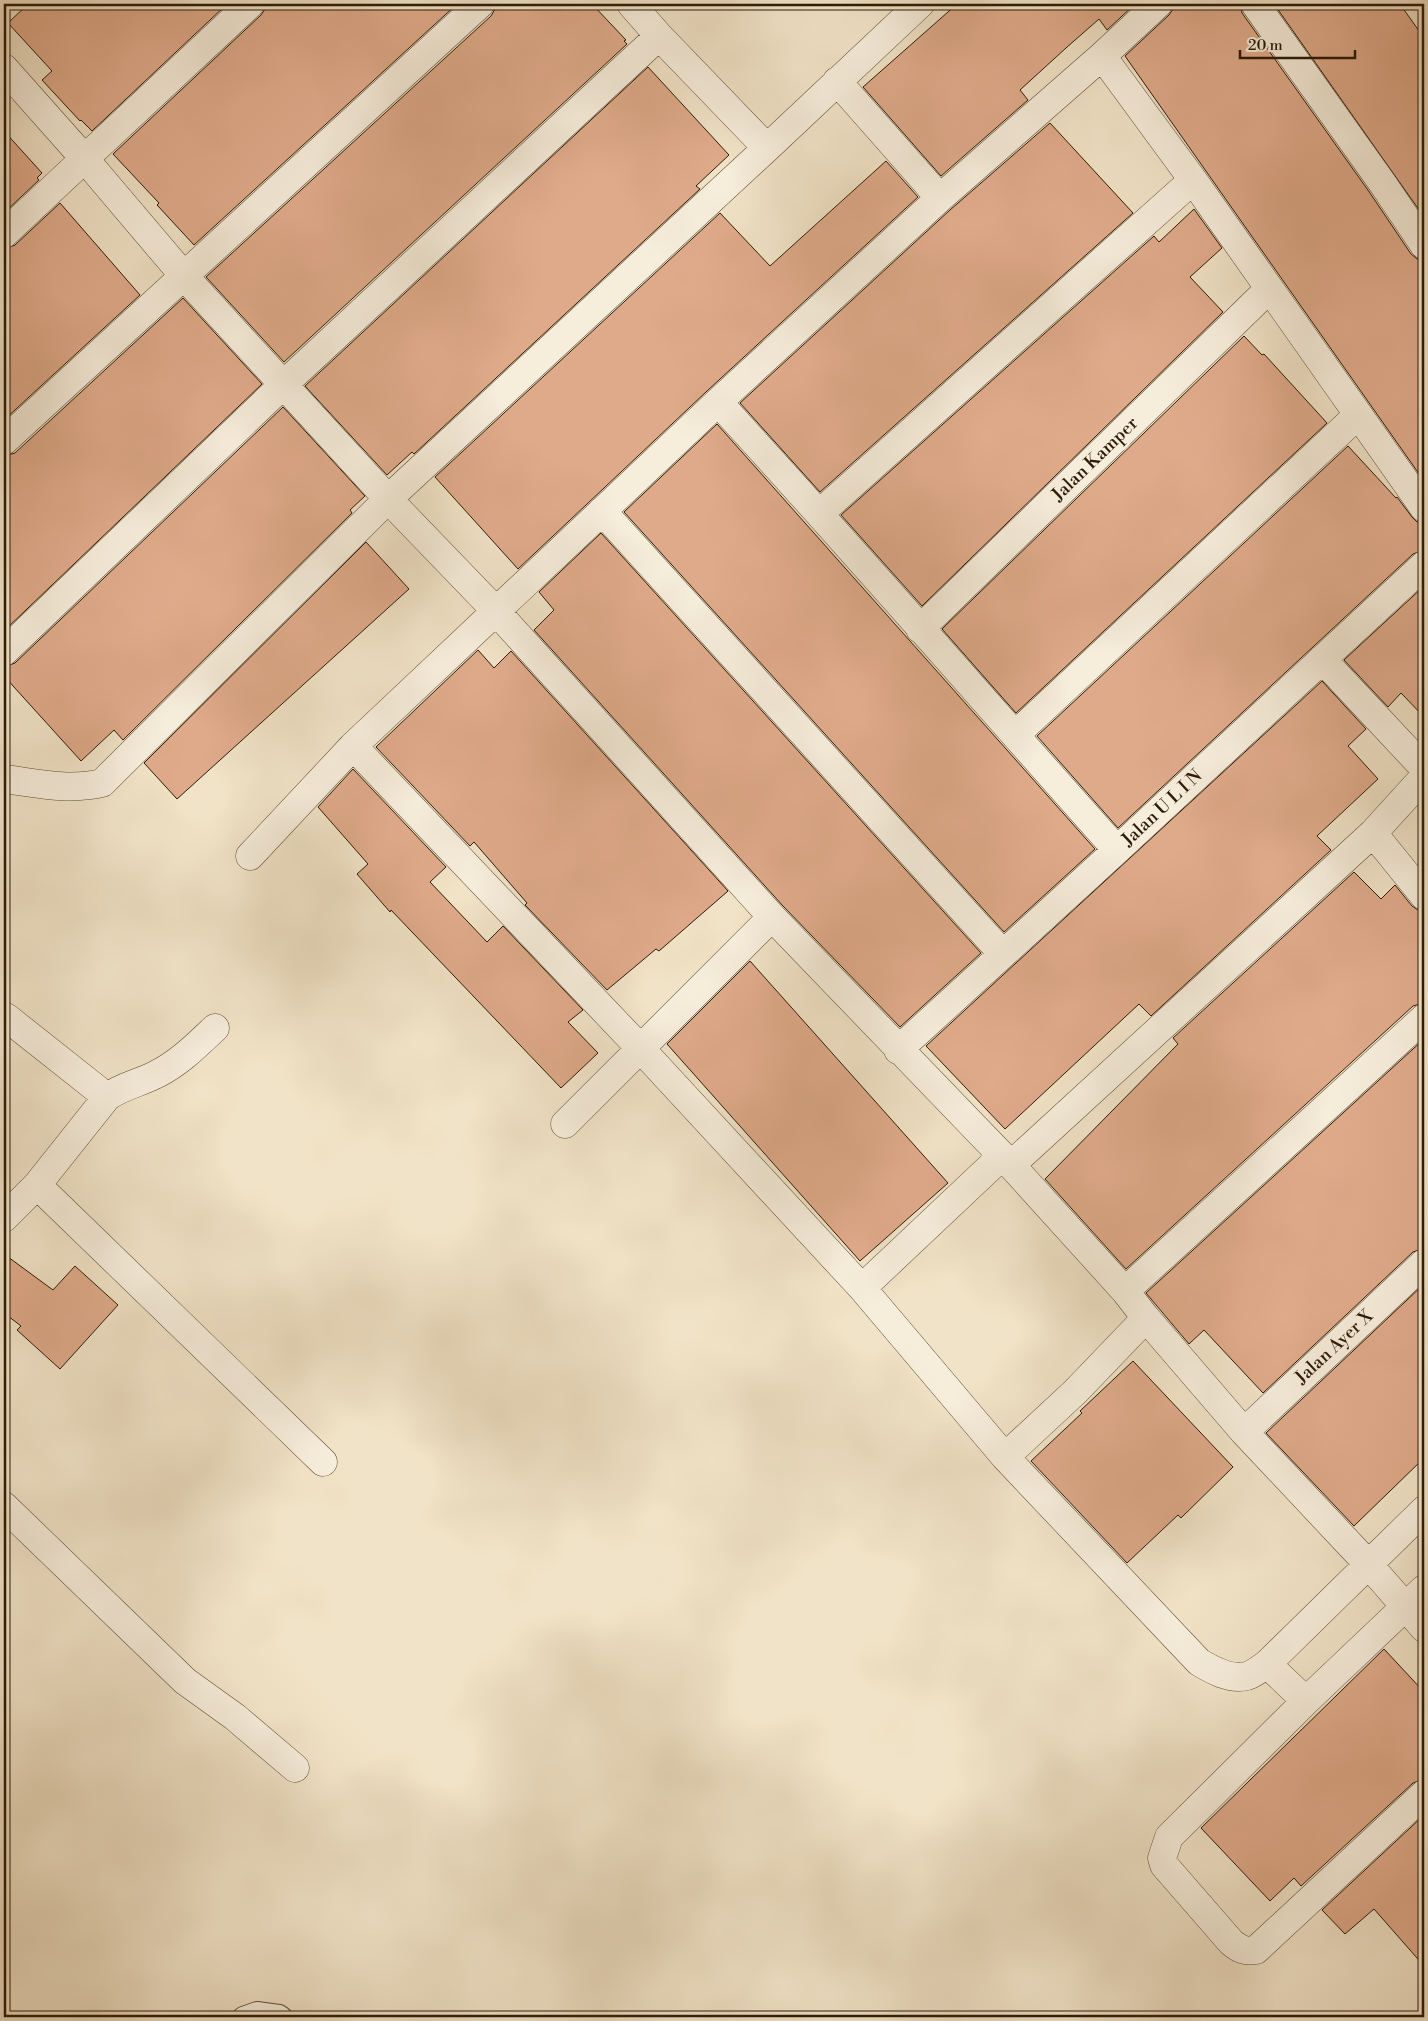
<svg xmlns="http://www.w3.org/2000/svg" width="1428" height="2021" viewBox="0 0 1428 2021" font-family="'Libre Bodoni',serif">
<rect width="100%" height="100%" fill="#f1e3c7"/>
<filter id="stains"><feTurbulence type="fractalNoise" baseFrequency=".004" numOctaves="4"/><feColorMatrix values="0 0 0 0 .2 0 0 0 0 .09 0 0 0 0 .02 0 0 0 .5 -.17"/></filter>
<radialGradient id="worn" r=".72"><stop offset=".6" stop-color="#630" stop-opacity="0"/><stop offset="1" stop-color="#630" stop-opacity=".3"/></radialGradient>
<path fill="#dfaa8a" stroke="#2d1b06" d="M28 4H227L92 131 81 120 80 121 42 80 52 71 8 23Z
M265 4H457L194 245 157 205 159 203 113 154 261 15 265 9Z
M495 4H592L626 40 624 41 627 44 284 362 206 277 491 16 495 9Z
M957 4H1135L1107 30 1099 19 1066 48 1020 90 1028 100 941 176 863 87Z
M1173 4H1240L1242 13 1370 193 1411 254 1417 259 1424 260V481L1125 56 1169 15 1173 9Z
M1274 4H1400L1424 38V217Z
M648 67 729 155 696 186 700 189 414 454 412 452 387 475 305 386Z
M1050 123 1133 213 820 492 740 403 950 210Z
M4 131 42 173 37 178 39 180 4 213Z
M886 161 918 197 707 391 518 569 435 477 720 213 770 266Z
M60 203 140 295 4 420V249L15 245Z
M1194 209 1222 248 1190 277 1223 312 922 606 841 515 1154 236 1159 242Z
M183 298 262 384 4 631V456L15 453Z
M1244 336 1262 355 1264 354 1327 423 1016 713 942 629Z
M283 407 365 496 350 510 352 513 123 740 114 730 81 761 4 676V667L15 663Z
M717 424 1095 849 1004 932 624 512Z
M1348 446 1396 498 1397 497 1412 517 1417 522 1424 523V550L1413 554 1118 828 1037 736Z
M601 533 981 953 900 1027 783 906 534 630 554 610 539 592Z
M366 542 409 589 177 799 144 763Z
M1424 586V717L1401 693 1388 707 1344 660Z
M478 650 494 668 511 651 728 891 659 951 656 949 607 990 525 905 527 903 474 842 470 846 376 747Z
M1322 681 1366 729 1348 746 1378 779 1317 836 1331 850 1151 1016 1139 1004 1005 1129 926 1046Z
M353 769 446 867 430 882 487 942 503 926 583 1010 568 1022 598 1053 561 1088 391 910 390 912 357 874 368 864 318 807Z
M1354 872 1381 899 1395 885 1412 906 1418 910 1424 911V1003L1413 1006 1126 1269 1045 1179 1178 1044 1173 1038Z
M750 961 948 1183 860 1261 667 1044Z
M1424 1039V1248L1413 1252 1263 1393 1204 1330 1189 1344 1146 1293Z
M4 1254 53 1290 75 1266 118 1305 60 1369 17 1330 21 1326 4 1313Z
M1424 1284V1458L1354 1526 1266 1433Z
M1133 1361 1233 1467 1181 1518 1178 1515 1127 1563 1031 1461 1082 1413 1080 1411Z
M1384 1649 1424 1692V1779L1413 1783 1301 1886 1294 1878 1270 1901 1201 1828Z
M1424 1815V1966L1374 1909 1345 1934 1322 1910Z"/>
<g fill="none" stroke-linecap="round" stroke-linejoin="round">
<defs>
<path id="lane" d="M243 2017 257 2012 279 2015 282 2017"/>
<path id="street" d="M631 4 659 36 767 148
M1255 4 1383 184 1424 245
M1102 56 1193 180 1424 508
M4 68 84 158 184 276 388 499 495 610 772 917 1011 1165 1125 1291 1146 1318 1244 1432 1369 1565 1424 1628
M837 81 940 198
M4 234 250 4
M718 402C853 549 984 701 1117 850
M4 441 480 4
M602 511 1003 954
M820 513 1193 180
M920 629 1269 289
M4 652 284 384 659 36
M1322 659 1424 768
M1015 735 1358 415
M353 746 640 1048 862 1288 1005 1457
M4 779C36 783 69 791 102 783L388 499 767 148 920 4
M1373 833 1424 896
M250 856 353 746 718 402 940 198 1102 56 1158 4
M6 1017 107 1097 37 1185
M898 1050 1117 850 1424 565
M107 1097C122 1086 140 1083 157 1074 179 1063 197 1045 215 1028
M565 1124 772 917
M1011 1165 1373 833 1424 777
M4 1218 37 1185 323 1462
M862 1288 1002 1156
M1125 1291 1424 1018
M1146 1318 1076 1391 1005 1457 1199 1662C1212 1670 1230 1680 1247 1676 1254 1674 1261 1668 1267 1664L1424 1510
M1244 1432 1424 1263
M4 1506 185 1681 235 1717 295 1768
M1424 1589 1306 1701 1169 1837 1162 1858 1164 1865 1231 1942C1239 1949 1245 1952 1256 1950L1424 1794
M1267 1664 1306 1701"/>
</defs>
<use href="#lane" stroke="#5e4d36" stroke-width="22"/>
<use href="#street" stroke="#5e4d36" stroke-width="29"/>
<use href="#lane" stroke="#f6eddb" stroke-width="20"/>
<use href="#street" stroke="#f6eddb" stroke-width="28"/>
</g>
<g text-anchor="middle" dominant-baseline="central" stroke-width="5" stroke-linejoin="round" paint-order="stroke">
<g font-size="18" fill="#2d1b06" stroke="#f6eddb">
<text transform="translate(1095 459) rotate(-44)">Jalan Kamper</text>
<text transform="translate(1162 808) rotate(-43)">Jalan U L I N</text>
<text transform="translate(1334 1347) rotate(-43)">Jalan Ayer X</text>
</g>
</g>
<rect width="1428" height="2021" fill="none" stroke="#f1e3c7" stroke-width="20"/>
<rect x="5" y="5" width="1418" height="2011" fill="none" stroke="#2d1b06" stroke-width="2.5"/>
<rect x="10" y="10" width="1408" height="2001" fill="none" stroke="#2d1b06"/>
<path d="M1240 50v8h115v-8" fill="none" stroke="#2d1b06" stroke-width="2.5"/>
<text x="1248" y="50" font-size="15" fill="#2d1b06" stroke="#f6eddb" stroke-width="4" paint-order="stroke">20 m</text>
<rect width="100%" height="100%" filter="url(#stains)"/>
<rect width="100%" height="100%" fill="url(#worn)"/>
</svg>
